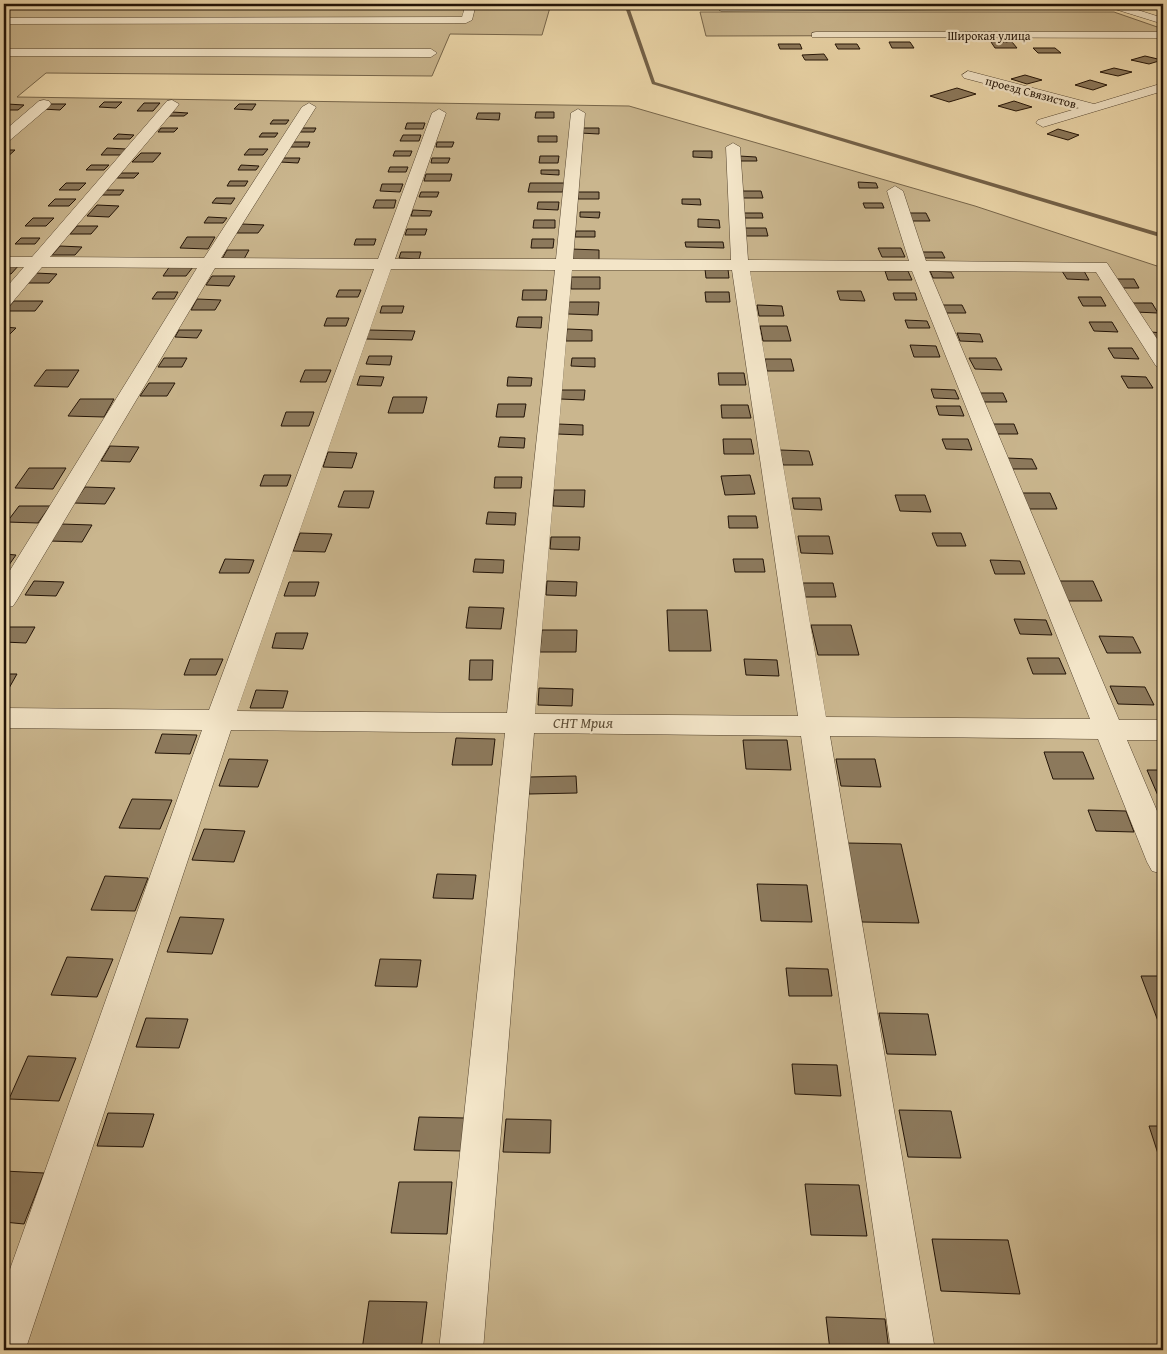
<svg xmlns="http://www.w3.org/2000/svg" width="1167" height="1354" viewBox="0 0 1167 1354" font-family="'Gentium Book Plus',serif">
<rect width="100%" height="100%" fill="#ecd7aa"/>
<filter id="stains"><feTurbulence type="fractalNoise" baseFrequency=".004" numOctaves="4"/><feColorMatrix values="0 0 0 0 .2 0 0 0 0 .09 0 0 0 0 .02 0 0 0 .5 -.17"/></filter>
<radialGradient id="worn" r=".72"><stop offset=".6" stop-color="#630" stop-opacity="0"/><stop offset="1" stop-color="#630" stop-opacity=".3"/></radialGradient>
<path fill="#cab68e" stroke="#76654a" d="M4 4H551L542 35 450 34 432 76 46 73 17 97 629 106 975 206 1163 268V1350H4Z
M700 12H1114L1163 29V35L706 36Z"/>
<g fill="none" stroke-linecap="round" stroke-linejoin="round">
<path fill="#736148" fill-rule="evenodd" d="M624 4H628L655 82 1163 234V238L652 84Z"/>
</g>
<path fill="#8c795c" stroke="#231407" d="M150 4H165L160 8H146Z
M889 42H910L914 48H892Z
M991 42H1012L1017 48H995Z
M778 44H800L802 49H780Z
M835 44H857L860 49H838Z
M1033 48H1055L1061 53H1038Z
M824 54 828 60H805L802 55Z
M1145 56 1162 60 1149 64 1131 60Z
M1114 68 1132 72 1118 76 1100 72Z
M1025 75 1042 80 1027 84 1011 79Z
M1090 80 1107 85 1093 90 1075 85Z
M957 88 976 94 949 102 930 96Z
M1014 101 1032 107 1016 111 998 106Z
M104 102H122L116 108 99 107Z
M144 103H160L153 111H137Z
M7 104 24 105 18 110H4Z
M49 104H66L60 110 42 109Z
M239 104H256L252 110 234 109Z
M172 112 188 113 184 116H168Z
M536 112H554V118H535Z
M478 113H500L499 120 476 119Z
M273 120H289L286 124H270Z
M407 123H425L423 129H405Z
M161 128H178L174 132H158Z
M300 128H316L314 132H297Z
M580 128H599V134L580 133Z
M1058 129 1079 135 1068 140 1047 134Z
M262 133H278L275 137H259Z
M118 134 134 135 130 139H113Z
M403 135H421L419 141H400Z
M538 136H557V142H538Z
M293 142H310L308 147H291Z
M437 142H454L452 147H436Z
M107 148 126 149 120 155H101Z
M249 149H268L263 155H244Z
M4 150H15L4 160Z
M395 151H412L410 156H393Z
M693 151H712V158L693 157Z
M141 153H161L153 162H132Z
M540 156H559L558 163H539Z
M739 156 756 157 757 161H739Z
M283 158H300L298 163 280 162Z
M432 158H450L448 163H431Z
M91 165H109L104 170H86Z
M241 165 259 166 256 170H238Z
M390 167H408L406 172H388Z
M541 170H559V175L541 174Z
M121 173H139L134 178H117Z
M426 174H452L450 181H424Z
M230 181H248L245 186H227Z
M858 182 876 183 878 188H859Z
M66 183H86L79 190H59Z
M530 183H564L563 192H528Z
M382 184H403L400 192 380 191Z
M106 190H124L120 195H102Z
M741 191H761L763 198H742Z
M421 192H439L437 197H419Z
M578 192H599V199H578Z
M216 198H235L231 204 212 203Z
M55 199H76L69 206H48Z
M682 199H700L701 205 682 204Z
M376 200H396L394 208H373Z
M538 202H559L558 210 537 209Z
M863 203H882L884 208H865Z
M97 205 119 206 109 217 87 216Z
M413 210 432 211 430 216H411Z
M580 212H600L599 218 580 217Z
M743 213H762L763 218H744Z
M905 213H926L930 221H908Z
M208 217 227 218 223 223H204Z
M33 218H54L46 226H25Z
M698 219 719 220 720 228 698 227Z
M534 220H555V228H533Z
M242 224 264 225 258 233H237Z
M77 226H98L91 234H70Z
M744 228H766L768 236H746Z
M407 229H427L425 235H405Z
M576 231H595V237H575Z
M187 237H215L208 249 180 248Z
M21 238H40L35 244H15Z
M356 239H376L374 245H354Z
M532 239H554L553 248H531Z
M685 242H723L724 248 686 247Z
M60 246 82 247 75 255H52Z
M878 248H901L905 257H882Z
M571 249 599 250V260H571Z
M227 250H249L244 259H222Z
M401 252H421L419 259 399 258Z
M922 252H942L945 258H925Z
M4 264H20L11 274 4 273Z
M170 266 193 267 186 276H163Z
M705 269H728L729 278H706Z
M885 271H908L912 280H888Z
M930 271 951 272 954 278H933Z
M1062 271H1084L1089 280 1067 279Z
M35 273 57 274 49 283H26Z
M212 276H235L229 286 206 285Z
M571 277H600V289H571Z
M1111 279H1134L1139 288H1117Z
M339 290H361L358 297H336Z
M523 290H547L546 300H522Z
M837 291H861L865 301 840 300Z
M157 292H178L174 299H152Z
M705 292H729L730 302H706Z
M893 293H915L917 300H895Z
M1078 297H1101L1106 306H1083Z
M197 299 221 300 215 310H191Z
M14 301H43L35 311H5Z
M569 302H599L598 315 568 314Z
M1129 303H1152L1158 313 1135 312Z
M757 305 782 306 784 316H759Z
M940 305H962L966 313H943Z
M382 306H404L402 313H380Z
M518 317H542L541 328 516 327Z
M327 318H349L346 326H324Z
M905 320 927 321 930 328H908Z
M1089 322H1112L1118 332 1094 331Z
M760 326H787L791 341H763Z
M4 327 16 328 9 335H4Z
M567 329 592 330V341H566Z
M179 330H202L197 338 175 337Z
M369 330 415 331 412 340 366 339Z
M1151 332 1163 333V343H1158Z
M957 333 980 334 983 342 960 341Z
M910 345 936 346 940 357H914Z
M1108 348H1132L1139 359 1114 358Z
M369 356H392L390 365 366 364Z
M164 358H187L182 367H158Z
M572 358H595V367L571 366Z
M969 358H996L1002 370 975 369Z
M765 359H791L794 371H767Z
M46 370H79L68 387 34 386Z
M305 370H331L326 382H300Z
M718 373H744L746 385H719Z
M360 376 384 377 381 386 357 385Z
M1121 376 1146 377 1153 388H1128Z
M508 377 532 378 531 386H507Z
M149 383H175L167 396H140Z
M931 389 955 390 959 399 934 398Z
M561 390H585L584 400 560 399Z
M978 393H1003L1007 402H982Z
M393 397H427L423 413H388Z
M80 399H114L104 417 68 416Z
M498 404H526L524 417H496Z
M721 405H748L751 418H722Z
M936 406H960L964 416 939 415Z
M286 412H314L309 426H281Z
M558 424 583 425V435L557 434Z
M988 424H1014L1018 434H992Z
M500 437 525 438 524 448 498 447Z
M723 439H751L754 454H724Z
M942 439H968L972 450 946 449Z
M110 446 139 447 130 462 101 461Z
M780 450 809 451 813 465H783Z
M328 452 357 453 352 468 323 467Z
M1006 458 1032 459 1037 469H1010Z
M29 468H66L53 489 15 488Z
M264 475H291L287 486H260Z
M750 475 755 494 725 495 721 476Z
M495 477H522L521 488H494Z
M85 487 115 488 105 504 74 503Z
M554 490H585L584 507 553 506Z
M344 491H374L369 508 338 507Z
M1019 493H1050L1057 509H1026Z
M895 495H925L931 512 900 511Z
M792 498H820L822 510 794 509Z
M19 506H50L38 523 7 522Z
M488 512 516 513 515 525 486 524Z
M728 516H756L758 528H729Z
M61 524 92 525 82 542 50 541Z
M300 533 332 534 325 552 293 551Z
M932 533H961L966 546H937Z
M798 536H829L833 554 801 553Z
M551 537H580L579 550 550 549Z
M4 554 16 555 4 572Z
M225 559 254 560 249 573H219Z
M475 559 504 560 503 573 473 572Z
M733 559H763L765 572H735Z
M990 560 1020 561 1025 574H995Z
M34 581 64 582 56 596 25 595Z
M547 581 577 582 576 596 546 595Z
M1059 581H1093L1102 601H1068Z
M289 582H319L315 596H284Z
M803 583H833L836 597H805Z
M469 607 504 608 501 629 466 628Z
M667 610H707L711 651H669Z
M1014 619 1046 620 1052 635 1020 634Z
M811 625H851L859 655H818Z
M4 627H35L26 643 4 642Z
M542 630H577L576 652H540Z
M276 633H308L303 649 272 648Z
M1099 636 1133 637 1141 653H1107Z
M1027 658H1059L1066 674H1033Z
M190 659H223L216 675H184Z
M744 659 777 660 779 676 746 675Z
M470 660H493L492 680H469Z
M4 674H17L4 697Z
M1110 686 1145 687 1154 705 1118 704Z
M539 688 573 689 572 706 538 705Z
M256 690 288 691 283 708H250Z
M162 734 197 735 190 754 155 753Z
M456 738 495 739 492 765H452Z
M743 740H787L791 770 746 769Z
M1044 752H1083L1094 779H1053Z
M229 759 268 760 258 787 219 786Z
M836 759H875L881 787 841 786Z
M1147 770H1163V798H1159Z
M576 776 577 793 529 794V777Z
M132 799 172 800 160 829 119 828Z
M1088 810 1126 811 1134 832 1096 831Z
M204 829 245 831 234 862 192 860Z
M847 843 901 844 919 923 862 922Z
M437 874 476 875 473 899 433 898Z
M105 876 148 878 135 911 91 910Z
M757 884 807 885 812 922 761 921Z
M180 917 224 919 212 954 167 952Z
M67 957 113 959 97 997 51 995Z
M380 959 421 960 417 987 375 986Z
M786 968 828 969 832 996H789Z
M1141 976H1163V1029H1161Z
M879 1013 928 1014 936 1055 887 1054Z
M146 1018 188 1019 179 1048 136 1047Z
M28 1056 76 1058 59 1101 9 1099Z
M792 1064 837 1065 841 1096 795 1094Z
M899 1110 951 1111 961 1158 908 1157Z
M108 1113 154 1114 143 1147 97 1146Z
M419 1117 465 1118 461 1151 414 1150Z
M506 1119 551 1120 550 1153 503 1152Z
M1149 1126H1163V1169Z
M4 1171 44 1173 24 1224 4 1222Z
M399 1182H452L447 1234 391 1233Z
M805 1184 859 1185 867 1236 811 1235Z
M932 1239 1008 1240 1020 1294 941 1291Z
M369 1301 427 1302 421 1350H362Z
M826 1317 885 1319 889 1350H830Z"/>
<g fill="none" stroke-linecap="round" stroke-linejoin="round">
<defs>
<path id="minor" d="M466 4H476L472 20 466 23 4 24V18L462 17Z
M890 4H1081L1076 7 1050 9 721 11 716 8 721 5Z
M1104 4H1119L1163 18V24L1105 6Z
M816 32H1163V38L812 37V33Z
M4 49H431L437 53 431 57 4 56Z
M968 71 1094 104 1163 83V91L1043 127 1036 123 1038 120 1079 108 964 78 962 75Z
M44 100 49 101 51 104 49 107 9 141 4 142V131L39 101Z
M172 100 179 104 177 107 50 257 204 258 302 107 309 103 316 107 221 258 378 259 432 113 439 109 446 113 395 259H556L571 113 578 109 585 113 573 259 731 260 726 147 733 143 740 147 748 260 909 261 887 191 895 186 903 191 926 261 1107 263 1163 348V368L1156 366 1096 272 929 271 1119 720H1163V740H1127L1163 825V874L1152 871 1147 862 1098 739 830 736 935 1350H891L801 736 534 733 483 1350H439L505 733 231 730 26 1348 25 1350H4V1286L202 730 4 728V708L209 710 374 269 215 268 17 600 13 606 4 608V580L197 268 42 267 10 305 4 306V290L24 267H4V257H32L167 101ZM391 269 555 270 507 713 237 711ZM572 270H732L798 716 535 714ZM750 271H912L1090 719 826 717Z"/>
</defs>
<use href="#minor" stroke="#554530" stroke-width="1"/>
<use href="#minor" fill="#f3e5c8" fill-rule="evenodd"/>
</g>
<g text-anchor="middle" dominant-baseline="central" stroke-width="4.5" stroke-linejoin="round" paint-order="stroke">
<g font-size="12" fill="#231407" stroke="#f3e5c8">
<text x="989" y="35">Широкая улица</text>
<text transform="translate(1031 92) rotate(15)">проезд Связистов</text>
</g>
<g font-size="15" font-style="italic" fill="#5d4d36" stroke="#f3e5c8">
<text x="583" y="722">СНТ Мрия</text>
</g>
</g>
<rect width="1167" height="1354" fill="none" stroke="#ecd7aa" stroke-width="20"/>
<rect x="5" y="5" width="1157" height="1344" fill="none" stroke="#231407" stroke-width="2.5"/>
<rect x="10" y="10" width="1147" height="1334" fill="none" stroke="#231407"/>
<rect width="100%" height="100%" filter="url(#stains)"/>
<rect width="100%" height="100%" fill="url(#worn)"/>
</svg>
